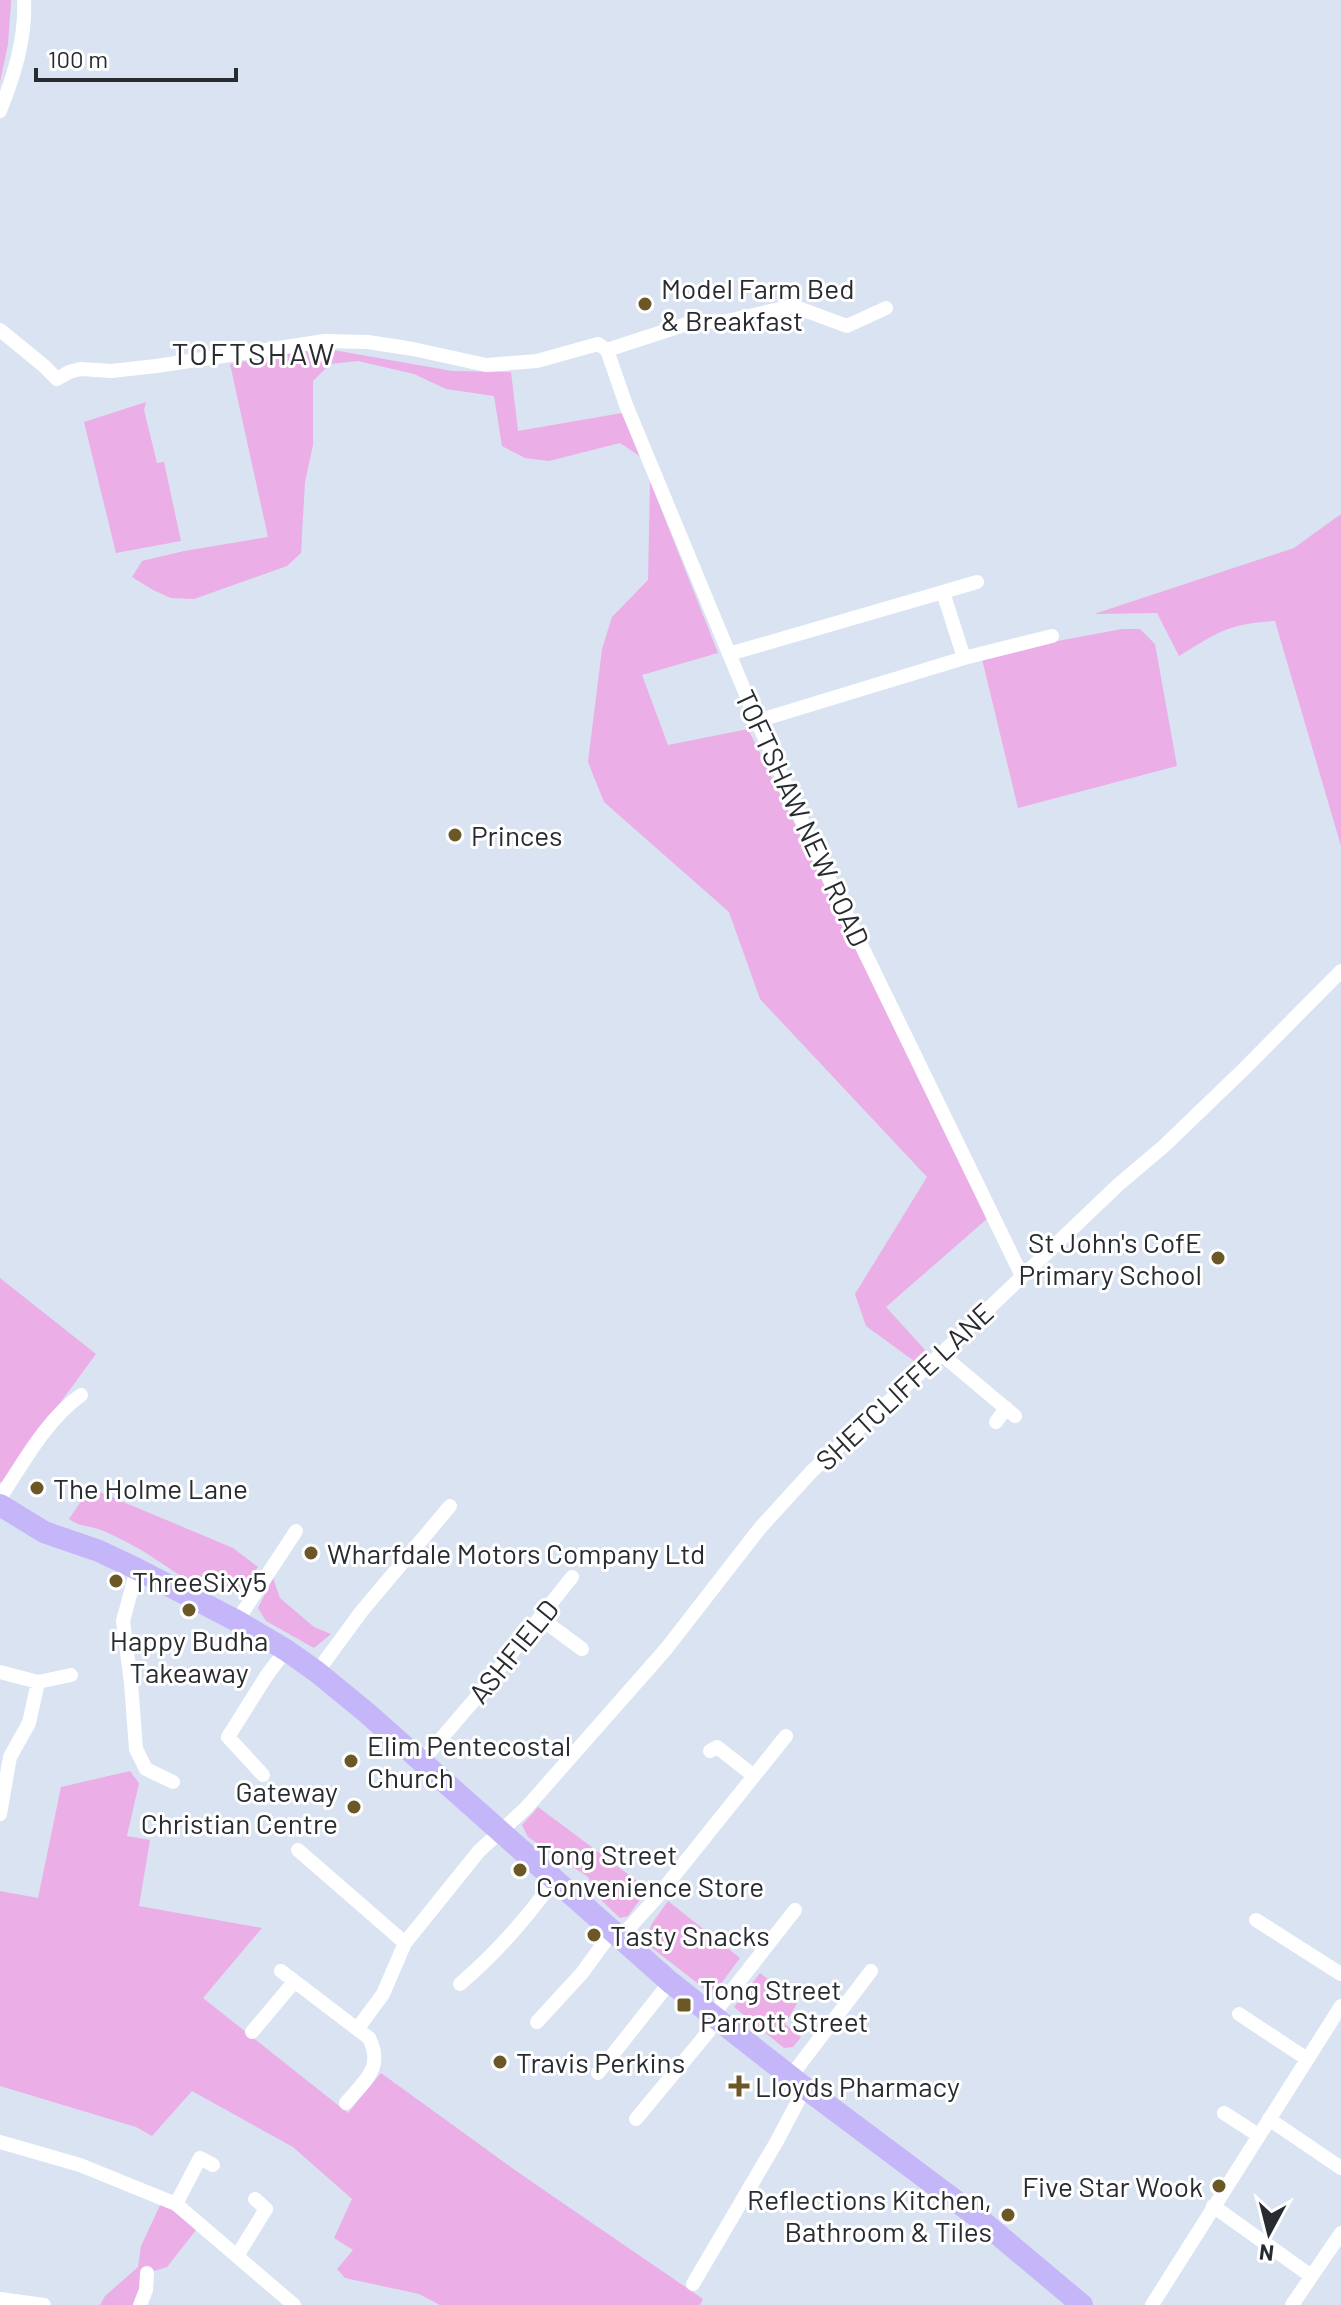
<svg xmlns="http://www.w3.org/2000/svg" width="1341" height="2305" viewBox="0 0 1341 2305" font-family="Barlow,sans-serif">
<rect width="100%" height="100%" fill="#dae3f1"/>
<path fill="#ebaee7" d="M0 0H11V2L8 44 0 82Z
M322 348 452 371 511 372 518 431 622 413 641 457 620 443 549 461 525 458 502 446 494 396 446 389 414 374 358 361 330 364 313 381V445L305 482 301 553 287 566 194 599 171 598 153 590 132 577 142 561 184 551 268 537 230 364Z
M146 402 144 410 157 463 164 462 181 541 116 553 84 422Z
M650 481 718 653 642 675 668 745 748 729 988 1218 886 1307 927 1352 914 1361 866 1326 855 1294 927 1177 760 999 729 912 604 802 588 762 602 649 612 617 648 580Z
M1341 514V846L1275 621C1230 623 1216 633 1179 656L1157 613 1094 614 1294 548Z
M1122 629H1140L1155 644 1177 766 1018 808 982 659 1058 641Z
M0 1278 96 1354 2 1482H0Z
M90 1488 233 1548 258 1567 239 1592C202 1600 164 1561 132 1545 121 1539 109 1533 98 1529 86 1525 81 1527 69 1519Z
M273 1578 280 1598 314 1627 331 1634 314 1648 266 1621 258 1608Z
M130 1771 139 1783 127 1836 150 1840 139 1906 262 1928 203 1998 348 2113 381 2073 519 2173 703 2299 700 2305H440L419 2294 345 2278 337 2269 353 2250 334 2238 352 2199 293 2147 192 2091 152 2136 136 2127 0 2086V1891L38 1898 61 1787Z
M538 1807 648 1889 628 1916 620 1918 600 1899 588 1877 528 1837 522 1825Z
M668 1901 740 1958 720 1985 710 1991 705 1989 643 1941 653 1922Z
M760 1973 798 2002 785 2024 801 2037 793 2047 784 2048 734 2007Z
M163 2199 200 2225 167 2267 147 2273 140 2305H100L105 2296 138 2267 141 2246Z"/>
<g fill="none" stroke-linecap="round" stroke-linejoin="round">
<path stroke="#fff" stroke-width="14" d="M0 111C14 76 26 38 24 0
M0 330 44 366 57 379 69 372 80 369 112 371 156 366 325 341 368 342 413 349 486 365 537 361 598 344 607 350
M607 350 626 405 757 721 817 854 1022 1276
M607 350 693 322 727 321 793 306 847 326 886 308
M943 592 977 582
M729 654 943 592 964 658
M757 721 964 658 1052 636
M941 1354 1015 1416
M996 1422 1006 1408
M0 1498C23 1463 46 1420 81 1395
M137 1569 123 1621 131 1683 136 1749 146 1769 173 1782
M540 1618 582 1649
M237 1621 296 1531
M0 1672 38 1682 71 1675
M317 1672 361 1612 450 1506
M710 1751 717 1747 754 1776
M422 1761 475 1699 572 1577
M263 1775 228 1737 267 1675 286 1650
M0 1814 10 1757 29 1723 38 1682
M298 1850 405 1943
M1256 1920 1341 1974
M619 1939 657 1897 786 1736
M281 1971 369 2038C384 2068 365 2080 346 2103
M460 1984C495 1954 527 1918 554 1880
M1239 2014 1307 2059
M537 2022 582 1973 612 1932
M358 2028 383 1994 405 1943 479 1851 526 1808 666 1649 760 1528 812 1471 941 1354 1118 1185 1164 1146 1244 1069 1341 971
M252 2032 294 1982
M598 2073 670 1982
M791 2076 871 1971
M1224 2113 1258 2135
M636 2119 709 2031 712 2016 795 1910
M1269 2119 1341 2168
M0 2142 80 2165 176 2204 294 2305
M176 2204 200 2158 213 2165
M1213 2206 1311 2276
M237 2256 266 2209 255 2199
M693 2284 777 2141 805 2088
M0 2299 44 2305
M140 2305 146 2290 147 2273
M1152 2305 1341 2006
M1292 2305 1341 2233"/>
<path stroke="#c4b6f8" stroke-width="22" d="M0 1505 44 1532 99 1551 137 1569 237 1621 286 1650 317 1672 367 1713 670 1982 805 2088 976 2216 1082 2305"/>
</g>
<g fill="#6c5726" stroke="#fff" stroke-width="3">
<circle cx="645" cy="304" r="8"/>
<circle cx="455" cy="835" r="8"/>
<circle cx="1218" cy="1258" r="8"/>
<circle cx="37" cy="1488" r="8"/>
<circle cx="311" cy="1553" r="8"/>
<circle cx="116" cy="1581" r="8"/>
<circle cx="189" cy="1610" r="8"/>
<circle cx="351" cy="1761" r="8"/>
<circle cx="354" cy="1807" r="8"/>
<circle cx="520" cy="1870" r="8"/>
<circle cx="594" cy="1935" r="8"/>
<rect x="676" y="1997" width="16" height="16" rx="4"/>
<circle cx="500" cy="2062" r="8"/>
<path d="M735 2074h8v8h8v8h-8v8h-8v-8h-8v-8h8z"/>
<circle cx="1219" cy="2186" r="8"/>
<circle cx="1008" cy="2215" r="8"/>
</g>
<g text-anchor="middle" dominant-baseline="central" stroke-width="6" stroke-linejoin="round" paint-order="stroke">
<g font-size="28" fill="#282b30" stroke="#fff" text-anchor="start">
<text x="661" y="288">Model Farm Bed<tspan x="661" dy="32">&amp; Breakfast</tspan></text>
<text x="471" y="835">Princes</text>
<text x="1202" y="1242" text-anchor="end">St John's CofE<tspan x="1202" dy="32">Primary School</tspan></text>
<text x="53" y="1488">The Holme Lane</text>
<text x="327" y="1553">Wharfdale Motors Company Ltd</text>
<text x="132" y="1581">ThreeSixy5</text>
<text x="189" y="1640" text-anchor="middle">Happy Budha<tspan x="189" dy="32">Takeaway</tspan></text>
<text x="367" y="1745">Elim Pentecostal<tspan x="367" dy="32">Church</tspan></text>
<text x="338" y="1791" text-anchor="end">Gateway<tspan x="338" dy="32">Christian Centre</tspan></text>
<text x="536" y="1854">Tong Street<tspan x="536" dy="32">Convenience Store</tspan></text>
<text x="610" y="1935">Tasty Snacks</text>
<text x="700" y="1989">Tong Street<tspan x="700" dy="32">Parrott Street</tspan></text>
<text x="516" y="2062">Travis Perkins</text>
<text x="755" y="2086">Lloyds Pharmacy</text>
<text x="1203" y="2186" text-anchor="end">Five Star Wook</text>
<text x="992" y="2199" text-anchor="end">Reflections Kitchen,<tspan x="992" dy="32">Bathroom &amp; Tiles</tspan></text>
</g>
<g font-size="28" fill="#282b30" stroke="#fff">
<text transform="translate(803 818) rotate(65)">TOFTSHAW NEW ROAD</text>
<text transform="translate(904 1386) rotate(-43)">SHETCLIFFE LANE</text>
<text transform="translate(513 1651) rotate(-51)">ASHFIELD</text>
</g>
<g font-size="30" letter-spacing="2" fill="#282b30" stroke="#fff">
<text x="254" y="353">TOFTSHAW</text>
</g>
</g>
<g transform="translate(1269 2233) rotate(187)" stroke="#ffffff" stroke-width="6" paint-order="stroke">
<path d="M0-6L14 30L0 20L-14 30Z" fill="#282b30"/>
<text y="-12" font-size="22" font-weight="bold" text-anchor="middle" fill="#282b30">N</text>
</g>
<path d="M36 68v12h200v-12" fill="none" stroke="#282b30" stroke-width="4"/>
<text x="48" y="68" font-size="24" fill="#282b30" stroke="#ffffff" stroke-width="6" paint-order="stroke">100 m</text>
</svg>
